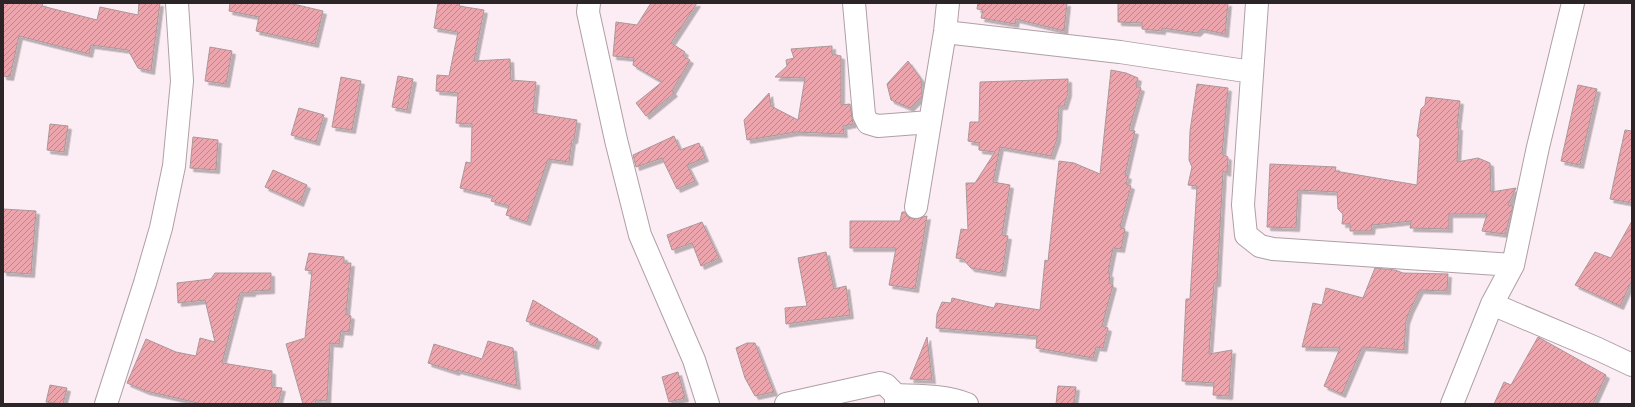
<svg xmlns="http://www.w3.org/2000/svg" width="1635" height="407" viewBox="0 0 1635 407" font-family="Georgia,serif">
<defs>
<pattern id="building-hatch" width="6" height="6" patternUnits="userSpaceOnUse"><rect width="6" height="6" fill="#eca4ad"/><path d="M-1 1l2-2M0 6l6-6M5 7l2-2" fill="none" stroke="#bf858d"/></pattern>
<filter id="shadow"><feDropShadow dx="3.5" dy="3.5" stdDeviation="0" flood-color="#0004"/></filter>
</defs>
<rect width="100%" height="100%" fill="#fcecf3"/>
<path fill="url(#building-hatch)" stroke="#aa989a" filter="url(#shadow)" d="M3 3H43L42 6 97 20 100 7 138 15 139 3H160L151 71 138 68 128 50 91 45 89 54 19 36 10 77 3 76Z
M230 3H289L323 11 315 44 256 31 259 17 229 11Z
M438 3H460L459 6 484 10 474 61 510 59 511 80 536 82 533 113 577 120 574 140H572L569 162 548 159 527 222 506 215 509 206 491 201 493 196 460 188 466 162 471 163 472 124 456 123 458 93 436 91 437 75 449 76 458 32 434 28Z
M651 3H697L671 43 685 52 683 56 690 60 672 91 674 93 646 116 636 103 662 82 633 65 634 58 613 56 616 22 637 25Z
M978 3H1067L1064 31 1016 19 1015 24 981 18 983 10 977 9Z
M1118 3H1228L1225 34 1201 29 1197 33 1162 28V31L1142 29V23L1118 22Z
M832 46V54L841 56V105L850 104 853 124 843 126 844 134 796 132 747 140 744 120 769 93 771 106 798 120 805 78 775 77 787 66 786 60 794 58 791 49Z
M210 47 232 51 226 84 205 81Z
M908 61 921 79 922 93V96L910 108 891 100 887 84Z
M1111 70 1126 73 1138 78 1136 86 1141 88 1129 130 1135 131 1125 175 1128 176 1126 184 1131 186 1120 227 1125 229 1121 249 1113 248 1108 273 1110 274 1109 283 1113 285 1102 326 1108 328 1103 348 1096 347 1093 358 1036 348 1037 336 936 328 937 314 942 302 951 303 952 298 994 308 996 303 1040 310 1045 260 1048 261 1059 161 1074 163 1100 174Z
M398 76 413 79 407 110 392 107Z
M341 77 361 81 352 130 332 127Z
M1068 79V93L1064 106H1059L1057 139 1051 156 1000 147 993 182 1010 185 1002 235 1008 236 1002 273 971 268 963 259 956 258 961 229 968 230 966 183H975L995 152 979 150V143L968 141 970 122H979L980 82Z
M1197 84 1228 88 1222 154 1228 157 1227 173 1223 171 1217 283H1214L1209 354 1232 350 1229 396 1213 395 1214 383 1182 381 1186 299H1190L1197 186 1188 185 1192 167 1189 160 1190 131Z
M1578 85 1597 89 1580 165 1561 161Z
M1426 97 1460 101 1457 127H1459L1457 162 1478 158 1490 163 1491 192 1516 188 1508 205 1513 206 1505 234 1482 231 1487 214H1449V229L1410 228 1411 221 1372 225 1371 231H1350V224H1342L1343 214 1338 209 1337 192 1298 190 1296 228 1267 227 1270 164 1336 167 1335 171 1417 185 1420 139 1417 136 1421 109 1425 105Z
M299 108 324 115 316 142 291 135Z
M50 124 68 126 64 152 47 150Z
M1625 130 1632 131V203L1610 199Z
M674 136 680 150 699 143 705 158 687 165 695 181 677 189 662 158 636 167 633 155Z
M193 137 218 140 216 170 190 168Z
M273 170 307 185 300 203 265 187Z
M3 209 36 211 31 274 3 272Z
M902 212H905L908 217 914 219 927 216 915 289 889 285 896 248H850V221H900Z
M1632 221V280L1620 306 1575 285 1595 252 1611 258Z
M702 222 719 258 701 266 692 243 672 250 667 235Z
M826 252 834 289 846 286 850 315 786 324 785 308 807 306 798 258Z
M309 253 344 257V263H351L346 314 351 316 349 332 341 331 339 344 330 343 327 401 316 400 315 404H303L286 344 305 338 312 271 305 270Z
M1375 268 1395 270 1403 273 1448 274 1447 291 1420 290 1410 310 1406 321 1404 350 1362 347 1342 394 1324 386 1340 348 1302 347 1313 303 1322 305 1326 288 1363 298Z
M215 273H271V290L252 291V293H240L222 363 272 371V387L282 388 278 404H202L146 391 127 383 146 339 176 352 196 356 200 338 215 342 205 300 178 303 177 283 211 279Z
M533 300 598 339 595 346 526 321Z
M927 337 932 380 910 379Z
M1538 337 1606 375 1593 404H1494L1504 382 1511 385Z
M488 341 513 348 517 386 457 370 456 372 428 363 434 344 482 359Z
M747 343H755L774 392 755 396 745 378 736 348Z
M678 372 685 398 669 402 662 377Z
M50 385 67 388 63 404 46 402Z
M1058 386 1076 387 1074 404H1056Z"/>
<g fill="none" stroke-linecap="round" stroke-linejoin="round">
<defs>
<path id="minor" d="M589 3 588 12 616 140 640 235 694 360 708 404
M854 3 864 115 868 123 878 126 930 122
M1257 3 1243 205 1246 235 1260 246 1273 249 1513 265
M945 32 1120 52 1252 72
M916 207 945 32 948 3
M1492 304 1598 349 1632 365
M896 395C919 396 945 395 967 404
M106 404 145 283 161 228 174 166 182 81 177 3
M786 404 880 383 886 385 896 395V404
M1452 404 1492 304 1513 265 1538 147 1573 3"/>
</defs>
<use href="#minor" stroke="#af9fa6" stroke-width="24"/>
<use href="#minor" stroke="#fff" stroke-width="22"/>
</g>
<rect width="1635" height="407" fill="none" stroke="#2b2528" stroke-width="8"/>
</svg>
